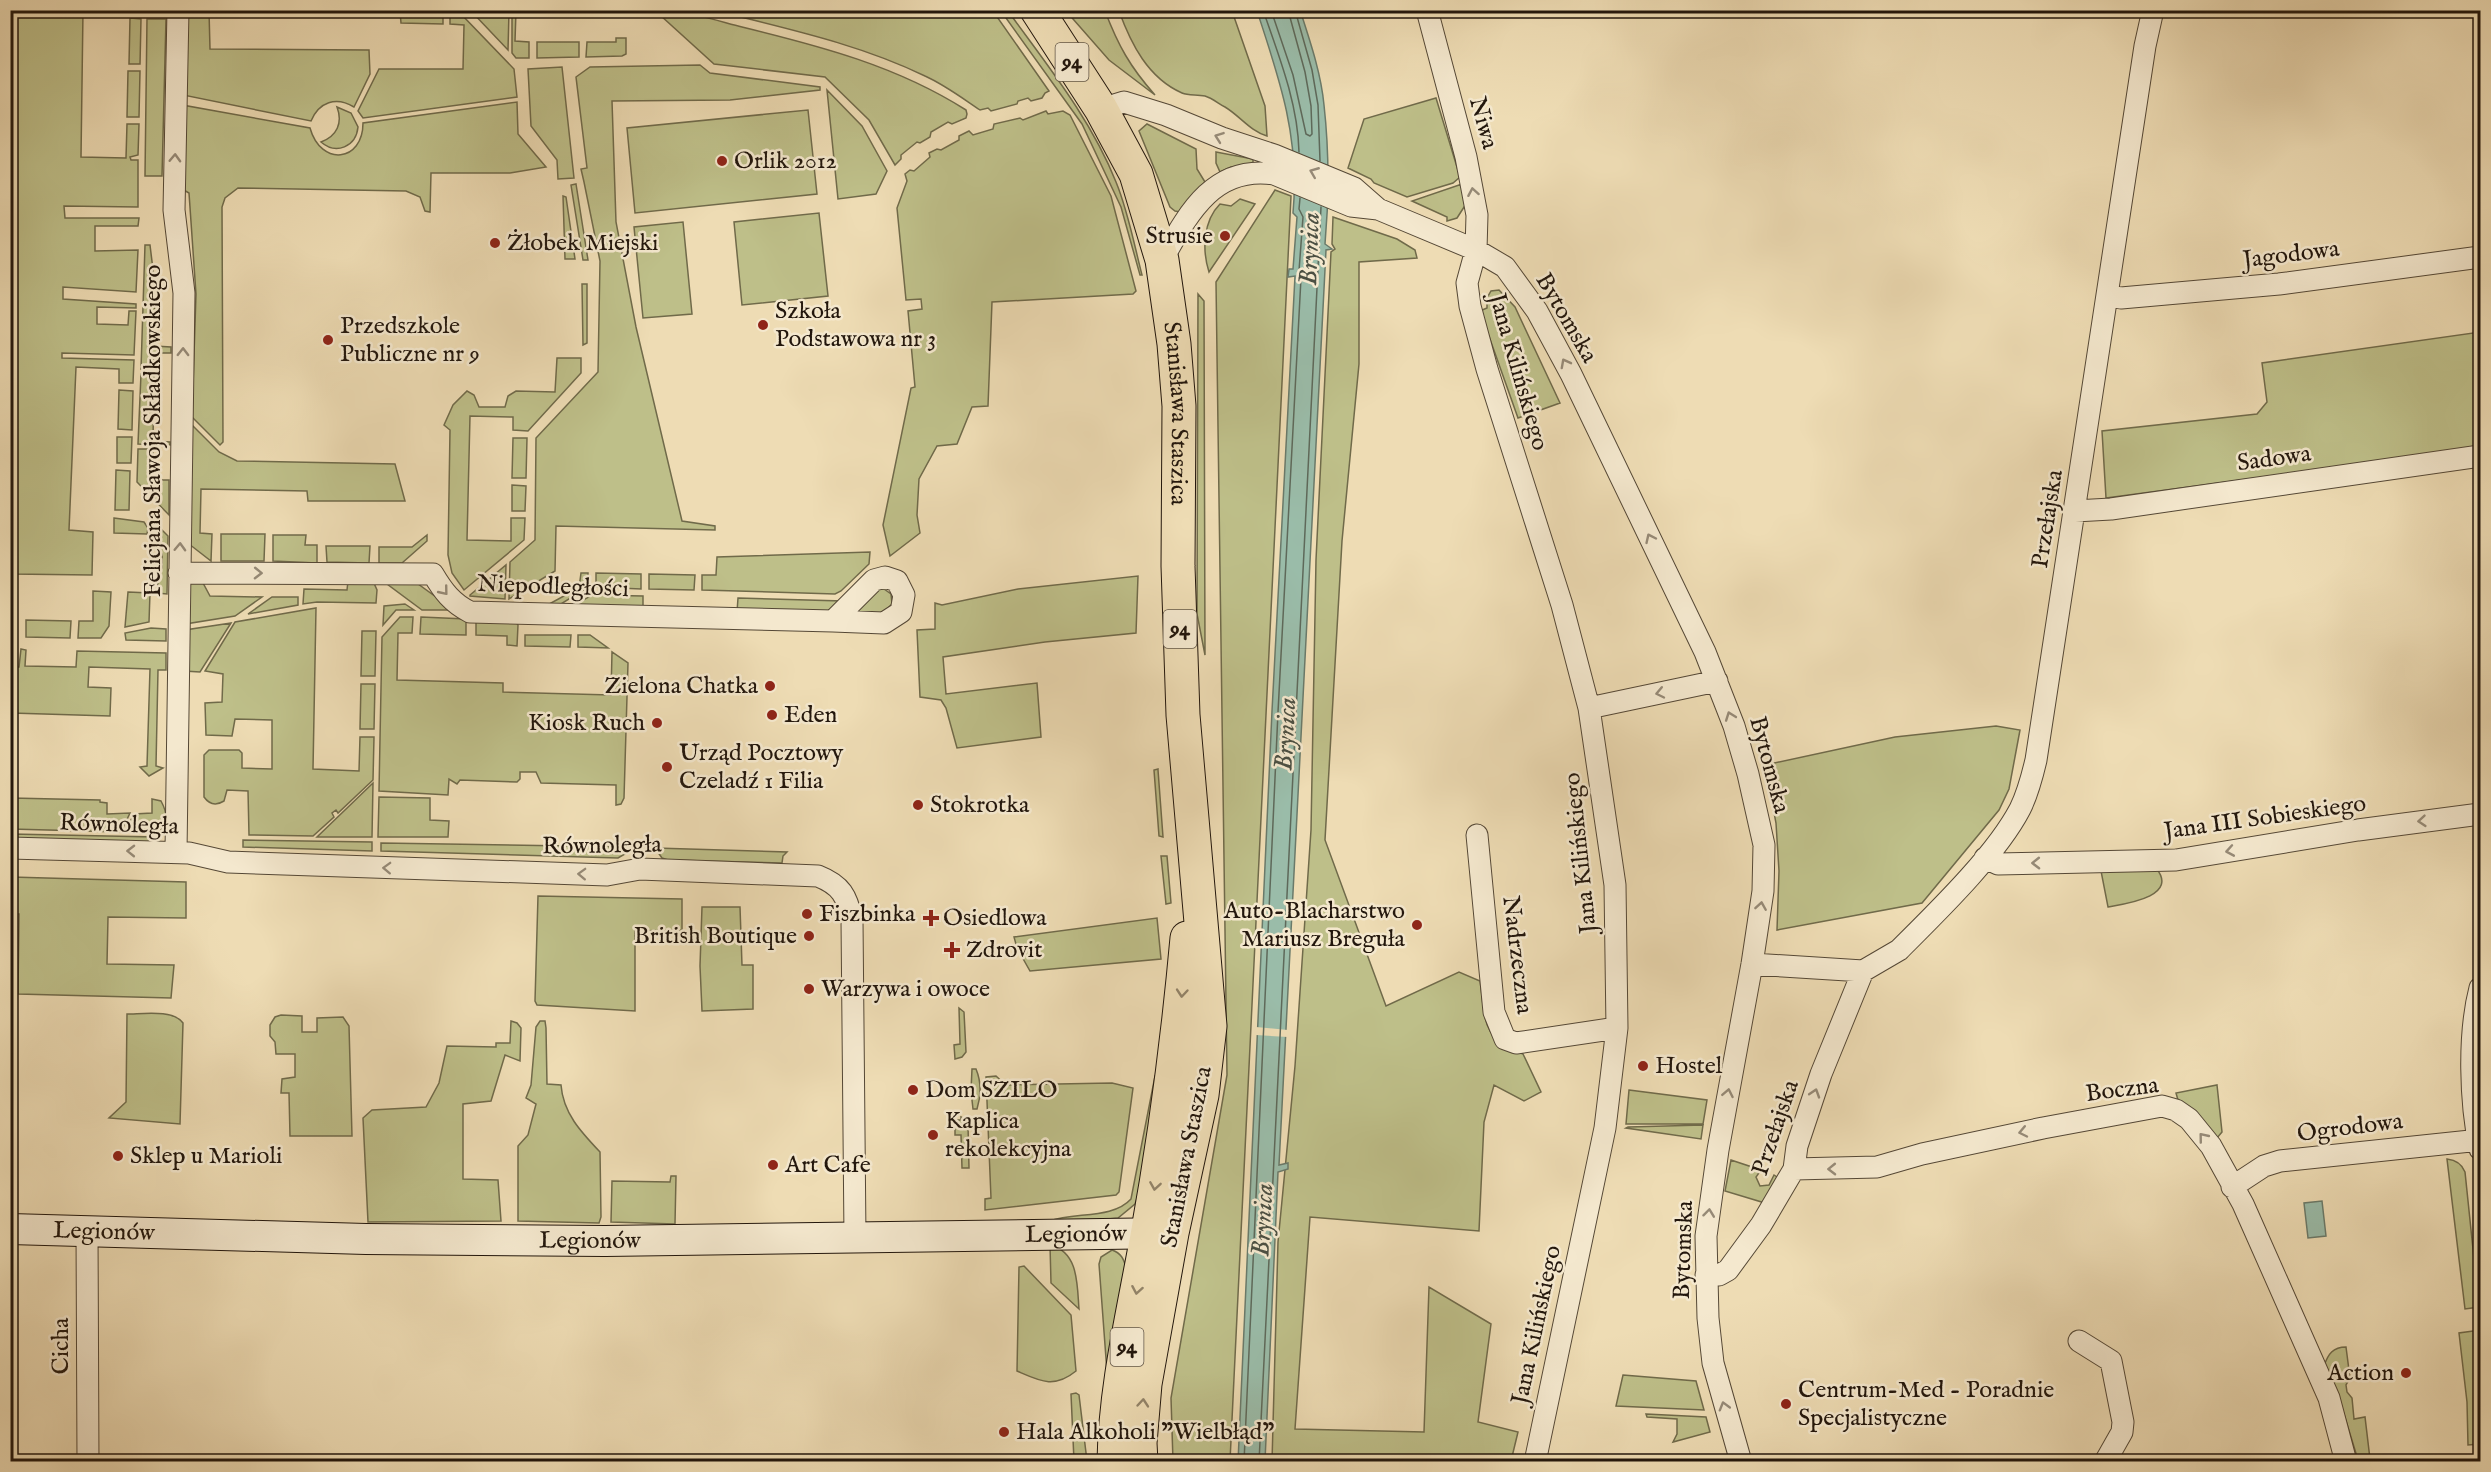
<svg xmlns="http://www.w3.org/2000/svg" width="2491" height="1472" viewBox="0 0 2491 1472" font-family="'IM FELL English',serif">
<rect width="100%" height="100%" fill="#eedcb4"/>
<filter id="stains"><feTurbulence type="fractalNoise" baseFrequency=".00333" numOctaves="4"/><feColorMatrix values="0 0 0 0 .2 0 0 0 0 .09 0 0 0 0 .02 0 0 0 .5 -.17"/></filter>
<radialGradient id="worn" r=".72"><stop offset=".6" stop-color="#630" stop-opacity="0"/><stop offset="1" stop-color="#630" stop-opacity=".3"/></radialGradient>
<path fill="#bebf89" stroke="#706a4a" stroke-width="1.5" d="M11 10 83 11 81 157 126 158 127 124H139L138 155 130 157 131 160H138V207L64 206 65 218H139L138 226H95V251L138 250 136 292 63 287V299L136 304V308L97 307V324L128 325 129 311H136L134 355 62 353V358L134 360 133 383H119V369L76 367 69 530 93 532 92 575 11 574Z
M186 11H209L210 49 369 50 370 74 354 107C336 96 319 102 311 121L183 95Z
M400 11H443V24L401 23Z
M471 11H509L508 50Z
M512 11H516L515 41 529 42V58H516L512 53Z
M661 11C685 10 718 21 742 27 820 46 897 66 966 110L967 114 966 118 952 124 948 122 931 132 930 137 920 143 917 142 901 155V159L895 165 869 120 825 77 714 64 660 15Z
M717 11H993L1049 91 1045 93 1042 98 1031 101 1028 98 1018 101 1017 104 991 111 988 108 980 110C962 98 945 85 925 76 859 44 788 29 717 11Z
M1001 11H1008C1047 65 1091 119 1116 182 1128 211 1134 244 1142 275H1140L1121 207 1082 124Z
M1066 11H1105C1118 45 1130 67 1155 95L1109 60Z
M1119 11H1232L1265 106 1267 136C1250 131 1240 116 1225 107 1219 104 1212 98 1205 96 1197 94 1189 96 1182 93 1148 78 1131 44 1119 11Z
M450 12 460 13 514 69 517 97 363 118 358 111 379 69H463L464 25 450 24Z
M130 18 141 19 140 64H129Z
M147 19H166L162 176H145Z
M616 38H626V54L622 56 586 57 587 42H616Z
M537 42H579V57L537 58Z
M700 65 710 73 820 87V90L730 100 612 101 616 222 636 327 682 521 715 526V530L556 526 555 571 509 599 510 562 535 540 536 438 598 372 600 261 584 182 581 169 587 168 576 77 590 67Z
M562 67 574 178 558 179 557 160 531 126 528 69Z
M128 71H140L139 117H127Z
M827 90 862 126 887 171 876 194 838 199Z
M1436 98 1460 177 1453 183 1407 197 1374 183 1371 179 1348 168 1364 119Z
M517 102 518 134 546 167 510 173H431L430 212 425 211 420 197 406 191 238 188 225 198 222 207 223 442 220 445 192 417 196 294 189 193 182 189V105L310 128C321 167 363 162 363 123Z
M337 107 351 113 358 127C356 147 336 155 321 142 337 136 343 123 337 107Z
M808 110 817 194 635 213 627 128Z
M1046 111 1048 114 1063 111 1070 115 1111 196 1136 291 1133 294 992 302 988 406 972 407 957 444 937 446 919 479 917 515 920 533 890 556 883 525 911 388 915 387 908 311 922 309 921 299 906 300 897 208 907 181 905 174 910 170 914 171 930 157 929 153 937 149 941 150 959 140V136L969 131 973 135 993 129 994 124 1020 118 1023 120Z
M1147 124 1196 149 1197 169 1205 182 1180 212 1175 211 1170 207 1139 131Z
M1216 152 1253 159V165L1231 167 1220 172 1216 163Z
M576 184 588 260H583L571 185Z
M1462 184 1466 204 1457 218 1447 221V217L1412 201Z
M1275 190 1291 196 1230 1461H1173L1171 1398 1227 1075 1216 282Z
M563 196 566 197 575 259H565Z
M1240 199 1255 204 1209 272C1202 250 1203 221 1220 204L1231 206Z
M819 213 828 296 742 305 734 222Z
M1333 217 1397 239 1415 250 1417 258 1359 262V364L1342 541 1325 840 1386 1006 1459 972 1480 981C1486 1021 1480 1037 1523 1054L1541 1092 1524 1101 1494 1085 1484 1122 1479 1231 1310 1217 1295 1429 1424 1432 1429 1287 1491 1324 1478 1422 1518 1432 1511 1461 1272 1462 1278 1242 1295 1066 1311 830 1316 560 1331 252 1335 249 1332 244Z
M683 222 692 314 643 318 634 227Z
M145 245H150L155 286 154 346 171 347V353H154V369H141Z
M582 284H587V343L583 345Z
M1499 290 1515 307 1560 403 1518 418 1480 311 1487 308V298L1491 291Z
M1198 294 1204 301 1205 655 1197 614Z
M2480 332V448L2106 498 2102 431 2257 414 2267 402 2262 363Z
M557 358H581V373L528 431 513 430V417L470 416 467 540 511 541V518H525L524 540 464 590 452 573 448 555 450 430 444 425 453 405 467 391 474 395 479 407H505L508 396 516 391 555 392Z
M141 374H154L153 441 170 442V445L138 444Z
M119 390 133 391 132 430 118 429Z
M188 421 219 452 237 461 395 464 405 501H308L307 491 201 489 200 533 212 534 211 561 189 544Z
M117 437H132L131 463H117Z
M513 438H527L526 478H512Z
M138 449H153L152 480H169V515L137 482Z
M116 470 130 471 129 510H115Z
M512 485 526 486 525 511H512Z
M114 518 144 522 148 528 147 534 114 533Z
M161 529 168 536 167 594 157 593 159 571 162 568V554L159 551Z
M221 534H265L264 561H221Z
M273 535H306L305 545H317V563L273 561Z
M427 535V541L402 563H379V547H412Z
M326 546H370L369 563 327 562Z
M870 552 869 564 841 591 835 594 702 590V575H716L717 557Z
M506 565 505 599 470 596V595Z
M581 573H588V587L561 604 551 603 564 596 565 591 561 587 579 588Z
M596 573 641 574V589L596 587Z
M649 574 695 575 694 590 649 589Z
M1138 576 1136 633 1045 642 943 657 946 694 1037 683 1041 737 957 748 946 708 941 700 920 697 917 630 935 629V603L942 605 1018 589Z
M348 581H373L377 590 376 603 317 602 303 604 304 589 347 590Z
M388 582 418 584 454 610H422L387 584Z
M188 583H203L210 596 262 597 235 616 185 624Z
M884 589 891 594 892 604C879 619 865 616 846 616L875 590Z
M93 591 111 592 109 626 101 638H78L79 621H93Z
M128 592 150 593 149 622 125 627Z
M592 595 643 596V609L569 608Z
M272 597H298V605L248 614Z
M738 598 842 601 832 612H737Z
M405 604 414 610H396L383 625 384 606Z
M316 608 313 769 359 771 360 737H374L373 780 338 813 336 810 332 813 334 817 313 836 249 835 248 791 227 790 224 801C216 806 209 804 204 797V755L209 750H239L242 753V768L272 769V720L235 719 232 736 206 735 205 703 222 702 223 674 205 671 235 622Z
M400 617H413L412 633H398L397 680 503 683V692L611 695 612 652 628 663 624 798 621 804 616 805V785L541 783 536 772H520V779L517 782 460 780 457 784 449 779 448 795 379 791 382 637Z
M421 617 466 619V635L420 634Z
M476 619 516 622 518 625 517 646 507 645V636L476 635Z
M26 620 71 621 70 638 26 637Z
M231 623 200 672 184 671 185 630Z
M151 628 166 629V641L126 640 125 633Z
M362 631H376L375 676H361Z
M525 635H571L570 647 525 646Z
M578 635H590L608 648 578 647Z
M21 649 26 650 25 666 76 667 77 651 166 653V670H158L156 766 163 768 149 776 140 767 147 766 150 669 89 667 88 687 111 688 110 716 11 713V667H19Z
M361 684H375L374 729H360Z
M1996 726 2020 730 2009 789 1999 810 1922 903 1777 930 1779 871 1776 823 1765 765 1895 737Z
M1158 769V770L1163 837 1159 836 1154 770Z
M373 783 372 837H317Z
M379 797 430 798V820L449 821 448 837H378Z
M11 798 100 800V802L107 803V814L130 813 121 832 11 829Z
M152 799 161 801C168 814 168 822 158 833L125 832 134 814 152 813Z
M11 834 154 837 146 843 11 840Z
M243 840 372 842V851L243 847Z
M381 843 628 847 625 854 618 858 381 851Z
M655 848 787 852 783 856 782 863 668 860 662 858Z
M1161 856H1167L1171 903 1166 904Z
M2156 868C2180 897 2124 904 2108 907L2101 871Z
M11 877 186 882V918L108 917 107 964 174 965 171 998 18 994 19 914H11Z
M538 896 682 899V930L635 931V1011L537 1005 535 1001Z
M702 907H740L742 965H753V1009L702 1011 700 966Z
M1157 918 1161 959 1030 971 1017 948 1014 937Z
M959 1008 964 1012 966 1052 962 1057 955 1059 954 1045 960 1044Z
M127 1014C142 1014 173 1009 183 1023L180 1124 109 1118 126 1102Z
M281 1015 302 1016V1032H317V1018L343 1017 349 1026 352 1136H290L289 1093H281L282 1079 295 1077V1054H276L275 1042 270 1036V1025L275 1017Z
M511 1021 517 1023 521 1028 520 1061 505 1055 491 1101 463 1104V1179L498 1180 501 1221 368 1222 363 1118 372 1110 426 1107 439 1083 447 1046 496 1047V1043H510Z
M540 1021H545L546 1028 547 1084 561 1085C563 1113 581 1132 600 1152L601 1217 599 1223 518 1221V1146L528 1135 536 1104 526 1098 531 1085 536 1027Z
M972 1069H976C981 1081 981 1096 977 1109H973L971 1091Z
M996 1076 1006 1085 1112 1083 1133 1088 1119 1192 1116 1195 985 1210V1199L991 1198 986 1077Z
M1155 1076 1163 1077 1143 1183 1135 1204 1118 1218 1049 1225 1050 1221C1075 1212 1113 1219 1131 1199Z
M2217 1085 2222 1132 2217 1138 2178 1100 2176 1093Z
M1629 1090 1707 1100 1703 1124H1626Z
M961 1117 966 1120 968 1125 969 1168H962L961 1135H955V1120H961Z
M1703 1125 1701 1139 1626 1128 1628 1127Z
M2447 1159C2456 1160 2462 1164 2465 1172L2479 1307 2465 1309Z
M1731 1160 1761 1170 1756 1177 1760 1186 1769 1185 1774 1175 1777 1177 1765 1203 1725 1191Z
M671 1176H676L675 1224 611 1222 612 1181 670 1182Z
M1050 1245C1079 1252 1077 1285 1079 1309L1051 1283Z
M1112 1250C1121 1253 1124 1259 1126 1268L1107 1372 1099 1264 1101 1257Z
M1024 1266 1071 1315 1076 1371C1054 1389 1040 1381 1017 1371L1019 1267Z
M2480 1330V1444L2468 1445 2467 1402 2459 1333Z
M2346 1347 2350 1378 2346 1385 2347 1392 2352 1398 2354 1419 2365 1417 2370 1459 2358 1460 2340 1401 2324 1366C2328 1354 2333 1347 2346 1347Z
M1623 1375 1696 1381 1704 1410 1616 1406Z
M1076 1393 1079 1395 1087 1461H1074L1071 1394Z
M1646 1414 1706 1417 1710 1432 1673 1442 1677 1434V1419L1647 1417Z"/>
<path fill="#9abca9" stroke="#6a7a6a" stroke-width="1.5" d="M1300 10C1310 41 1321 73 1324 105 1329 150 1329 199 1325 244L1332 249 1326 250 1279 1165 1288 1163V1169L1278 1172 1265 1461 1238 1462 1272 711 1295 276 1288 277 1289 269H1293L1297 217 1293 213C1300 139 1280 80 1257 11Z
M2322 1201 2326 1236 2308 1238 2304 1203Z"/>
<path fill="#eedcb4" d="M1256 1027 1288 1030V1037L1256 1035Z"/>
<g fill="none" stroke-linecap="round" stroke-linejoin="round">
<path stroke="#5e695a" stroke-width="1.5" d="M1263 10C1279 56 1298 104 1299 152
M1271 10 1293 75 1306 134 1310 136 1312 134 1311 106 1305 72 1288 10
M1295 10 1312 70 1318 105 1320 161
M1244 1462 1278 712 1301 278 1299 271 1303 217 1299 209 1300 198
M1259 1462 1321 207"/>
<defs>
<path id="street" d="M1427 10 1466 157 1477 215 1476 250 1467 283 1470 306 1487 369 1562 605 1589 708 1615 885 1617 1028 1605 1128 1535 1462
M1101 109 1124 102 1166 115 1222 138 1274 155 1354 188 1378 209 1476 250 1505 267 1537 311 1571 374 1705 652 1734 726 1748 774 1764 845 1763 891 1752 964 1718 1150 1706 1236 1708 1318 1713 1363 1741 1462
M1162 260C1188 214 1213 165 1274 174L1351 206 1378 209
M2108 296 2121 298 2279 284 2480 257
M2075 511 2111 509 2480 456
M179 573 433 574C443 591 452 603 470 612L833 621 874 580 885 577 897 581 904 595 901 612 884 623 833 621
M1589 708 1717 681
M1477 835 1494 1012 1505 1039 1516 1043 1617 1028
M10 848 189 853 228 862 607 875 640 869 818 876C841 885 847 896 852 920L855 1238
M176 852 184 293 174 210 178 10
M1985 858 1998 864 2176 860 2358 830 2480 814
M1752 964 1863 971 1899 950C1937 912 1996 855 2020 809 2028 793 2032 777 2036 760L2145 46 2153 10
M2480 988C2468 1034 2470 1102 2480 1149
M1794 1169 1877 1167 1922 1154 2043 1128 2162 1106 2176 1110 2189 1119 2211 1146 2243 1204 2329 1398 2346 1462
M2232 1187 2264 1166 2280 1161 2480 1140
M87 1230 88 1462
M1706 1275H1719L1728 1270 1761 1225 1794 1169 1797 1146 1821 1074 1863 971
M2079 1341 2111 1361 2123 1422 2122 1432 2105 1462"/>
<g id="secondary">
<path id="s1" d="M10 1229 366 1239 605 1241 1172 1233"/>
</g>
<g id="primary">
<path id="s2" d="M1037 10 1101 109 1136 174 1162 260 1174 344 1179 406 1178 566 1183 715 1210 1026 1202 1095 1172 1233 1145 1384 1140 1443 1141 1462"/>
<path d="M1114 1462C1115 1386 1134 1310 1147 1236 1165 1137 1178 1038 1187 938"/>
</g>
</defs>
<use href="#street" stroke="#554836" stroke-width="23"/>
<use href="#secondary" stroke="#22160c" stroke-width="32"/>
<use href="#primary" stroke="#22160c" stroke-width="35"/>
<use href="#street" stroke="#f4e8ce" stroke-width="21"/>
<use href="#secondary" stroke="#f4e8ce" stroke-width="30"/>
<use href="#primary" stroke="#eedcb4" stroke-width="33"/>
</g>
<defs><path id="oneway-chevron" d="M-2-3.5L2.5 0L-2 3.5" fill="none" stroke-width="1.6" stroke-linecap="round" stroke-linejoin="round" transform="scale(1.5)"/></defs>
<g stroke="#968a77">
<use href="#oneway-chevron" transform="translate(1219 137) rotate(-160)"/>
<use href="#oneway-chevron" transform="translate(175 158) rotate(-88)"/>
<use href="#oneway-chevron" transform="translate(1314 172) rotate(-158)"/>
<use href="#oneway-chevron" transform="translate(1473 192) rotate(-100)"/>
<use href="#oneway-chevron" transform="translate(183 352) rotate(-89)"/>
<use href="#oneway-chevron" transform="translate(1565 363) rotate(-118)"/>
<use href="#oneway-chevron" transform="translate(1650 538) rotate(-115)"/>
<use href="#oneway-chevron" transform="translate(180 547) rotate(-88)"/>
<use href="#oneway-chevron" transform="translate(258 573) rotate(1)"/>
<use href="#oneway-chevron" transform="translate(444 591) rotate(51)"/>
<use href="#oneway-chevron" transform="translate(1660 693) rotate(168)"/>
<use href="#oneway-chevron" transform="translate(1730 716) rotate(-110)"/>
<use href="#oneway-chevron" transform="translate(2422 821) rotate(175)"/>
<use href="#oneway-chevron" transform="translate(131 851) rotate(-179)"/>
<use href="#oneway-chevron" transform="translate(2230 851) rotate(170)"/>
<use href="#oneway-chevron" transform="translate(2036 863) rotate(179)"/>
<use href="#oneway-chevron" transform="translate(387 868) rotate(-178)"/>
<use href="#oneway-chevron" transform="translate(582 874) rotate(-178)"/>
<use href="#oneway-chevron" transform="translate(1761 906) rotate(-81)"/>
<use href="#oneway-chevron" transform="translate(1728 1093) rotate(-79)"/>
<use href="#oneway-chevron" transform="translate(1815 1093) rotate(-72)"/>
<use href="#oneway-chevron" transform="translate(2023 1132) rotate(168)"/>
<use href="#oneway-chevron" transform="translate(2203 1137) rotate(-129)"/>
<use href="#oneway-chevron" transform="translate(1832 1169) rotate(179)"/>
<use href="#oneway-chevron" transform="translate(1709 1213) rotate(-83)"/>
<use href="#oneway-chevron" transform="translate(1724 1406) rotate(-106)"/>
</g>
<g stroke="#928368">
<use href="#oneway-chevron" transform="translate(1182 993) rotate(95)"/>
<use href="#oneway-chevron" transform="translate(1155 1186) rotate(99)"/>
<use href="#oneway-chevron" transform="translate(1137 1290) rotate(100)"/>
<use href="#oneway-chevron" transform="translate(1143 1403) rotate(-85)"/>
</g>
<g fill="#8f2418" stroke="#f4e8ce" stroke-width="2">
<circle cx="722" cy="161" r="6"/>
<circle cx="1225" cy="236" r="6"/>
<circle cx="495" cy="243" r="6"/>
<circle cx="763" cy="325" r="6"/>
<circle cx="328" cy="340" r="6"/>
<circle cx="770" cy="686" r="6"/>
<circle cx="772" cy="715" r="6"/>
<circle cx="657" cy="723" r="6"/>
<circle cx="667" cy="767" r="6"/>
<circle cx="918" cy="805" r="6"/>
<circle cx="807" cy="914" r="6"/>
<path d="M928 909h6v6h6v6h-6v6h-6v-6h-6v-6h6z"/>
<circle cx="1417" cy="925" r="6"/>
<circle cx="809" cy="936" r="6"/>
<path d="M949 941h6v6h6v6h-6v6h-6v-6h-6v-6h6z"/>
<circle cx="809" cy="989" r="6"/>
<circle cx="1643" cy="1066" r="6"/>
<circle cx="913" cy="1090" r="6"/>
<circle cx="933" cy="1135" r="6"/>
<circle cx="118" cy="1156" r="6"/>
<circle cx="773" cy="1165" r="6"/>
<circle cx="2406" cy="1373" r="6"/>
<circle cx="1786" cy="1404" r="6"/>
<circle cx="1004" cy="1432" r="6"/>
</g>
<g text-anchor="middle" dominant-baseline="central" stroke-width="5" stroke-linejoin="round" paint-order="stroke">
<g fill="#f4e8ce" stroke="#615546" stroke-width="1.5">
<rect x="1055.5" y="43" width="33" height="38" rx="4.5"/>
<rect x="1163.5" y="610" width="33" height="38" rx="4.5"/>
<rect x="1110.5" y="1328" width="33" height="38" rx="4.5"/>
</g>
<g font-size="22" font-weight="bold" fill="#22160c">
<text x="1072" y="62">94</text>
<text x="1180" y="629">94</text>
<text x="1127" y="1347">94</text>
</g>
<g font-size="24" fill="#22160c" stroke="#f4e8ce">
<text transform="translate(1483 123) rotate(75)">Niwa</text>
<text transform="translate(2291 255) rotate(-7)">Jagodowa</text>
<text transform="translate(1566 318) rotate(60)">Bytomska</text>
<text transform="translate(1518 372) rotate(74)">Jana Kilińskiego</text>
<text stroke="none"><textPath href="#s2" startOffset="436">Stanisława Staszica</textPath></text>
<text transform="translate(153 431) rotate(-90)">Felicjana Sławoja Składkowskiego</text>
<text transform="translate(2274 459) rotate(-8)">Sadowa</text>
<text transform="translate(2048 519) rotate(-81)">Przełajska</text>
<text transform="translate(553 587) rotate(2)">Niepodległości</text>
<text transform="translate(1769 765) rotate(75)">Bytomska</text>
<text transform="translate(2265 818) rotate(-8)">Jana III Sobieskiego</text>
<text transform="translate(119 825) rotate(2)">Równoległa</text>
<text transform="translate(602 846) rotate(-1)">Równoległa</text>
<text transform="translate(1581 853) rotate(-96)">Jana Kilińskiego</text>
<text transform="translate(1517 955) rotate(83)">Nadrzeczna</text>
<text transform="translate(2122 1090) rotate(-7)">Boczna</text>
<text transform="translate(1776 1128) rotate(-71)">Przełajska</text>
<text transform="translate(2350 1128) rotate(-7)">Ogrodowa</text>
<text transform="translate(1187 1157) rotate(-79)">Stanisława Staszica</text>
<text stroke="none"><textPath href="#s1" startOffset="94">Legionów</textPath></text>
<text stroke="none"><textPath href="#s1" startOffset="1066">Legionów</textPath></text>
<text stroke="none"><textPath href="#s1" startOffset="580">Legionów</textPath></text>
<text transform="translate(1684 1250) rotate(-88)">Bytomska</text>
<text transform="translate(1537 1325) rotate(-78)">Jana Kilińskiego</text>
<text transform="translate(61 1346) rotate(-90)">Cicha</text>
</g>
<g font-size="24" fill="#22160c" stroke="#f4e8ce" text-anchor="start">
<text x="734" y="161">Orlik 2012</text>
<text x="1213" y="236" text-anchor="end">Strusie</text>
<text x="507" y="243">Żłobek Miejski</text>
<text x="775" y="311">Szkoła<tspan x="775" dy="28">Podstawowa nr 3</tspan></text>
<text x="340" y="326">Przedszkole<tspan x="340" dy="28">Publiczne nr 9</tspan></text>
<text x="758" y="686" text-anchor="end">Zielona Chatka</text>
<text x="784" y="715">Eden</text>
<text x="645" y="723" text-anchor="end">Kiosk Ruch</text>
<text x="679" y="753">Urząd Pocztowy<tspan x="679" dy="28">Czeladź 1 Filia</tspan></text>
<text x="930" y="805">Stokrotka</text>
<text x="1405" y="911" text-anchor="end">Auto-Blacharstwo<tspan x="1405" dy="28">Mariusz Breguła</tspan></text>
<text x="819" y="914">Fiszbinka</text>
<text x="943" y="918">Osiedlowa</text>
<text x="797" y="936" text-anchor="end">British Boutique</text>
<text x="966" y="950">Zdrovit</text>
<text x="821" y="989">Warzywa i owoce</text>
<text x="1655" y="1066">Hostel</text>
<text x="925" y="1090">Dom SZILO</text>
<text x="945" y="1121">Kaplica<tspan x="945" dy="28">rekolekcyjna</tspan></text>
<text x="130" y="1156">Sklep u Marioli</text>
<text x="785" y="1165">Art Cafe</text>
<text x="2394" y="1373" text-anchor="end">Action</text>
<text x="1798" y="1390">Centrum-Med - Poradnie<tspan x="1798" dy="28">Specjalistyczne</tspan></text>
<text x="1016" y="1432">Hala Alkoholi "Wielbłąd"</text>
</g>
<g font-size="26" font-style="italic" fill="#4c5043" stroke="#f4e8ce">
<text transform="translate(1310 249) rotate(-88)">Brynica</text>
<text transform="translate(1286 734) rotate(-87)">Brynica</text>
<text transform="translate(1263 1220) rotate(-87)">Brynica</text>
</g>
</g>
<rect width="2491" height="1472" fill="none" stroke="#eedcb4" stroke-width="36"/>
<rect x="12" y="12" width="2467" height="1448" fill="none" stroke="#22160c" stroke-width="3"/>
<rect x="18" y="18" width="2455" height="1436" fill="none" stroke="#22160c" stroke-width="1.5"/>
<rect width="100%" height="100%" filter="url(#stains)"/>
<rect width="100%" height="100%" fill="url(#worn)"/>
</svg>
